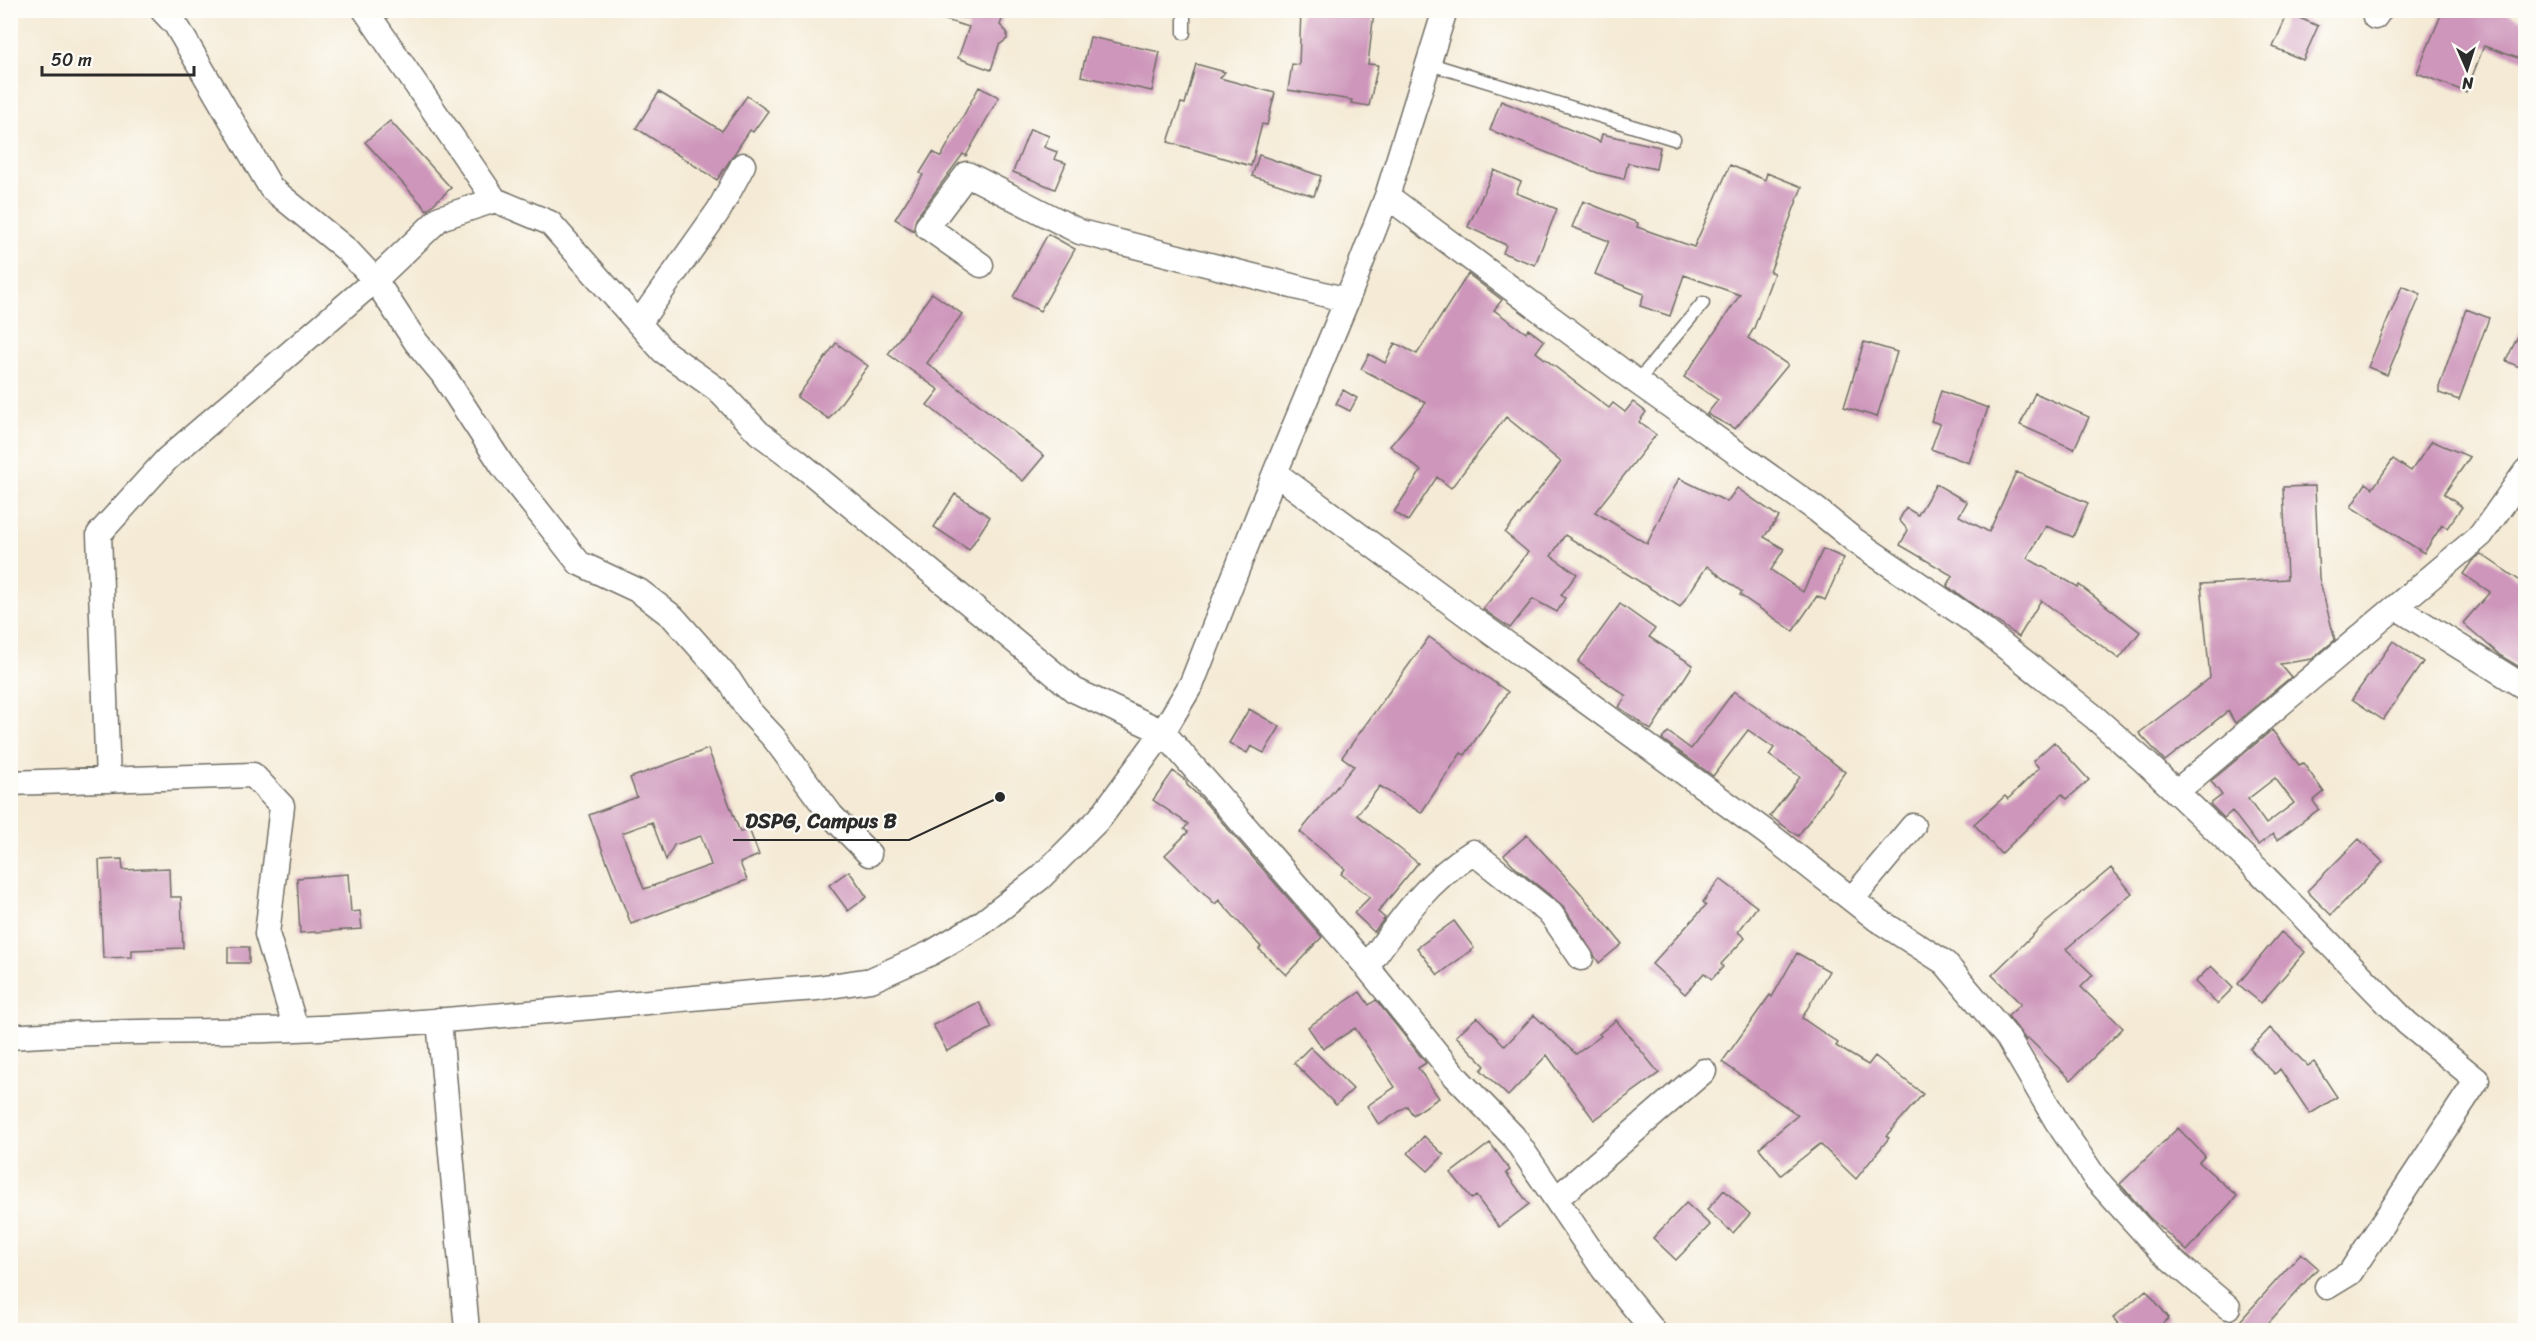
<svg xmlns="http://www.w3.org/2000/svg" width="2536" height="1341" viewBox="0 0 2536 1341" font-family="Sriracha,sans-serif">
<rect width="100%" height="100%" fill="#fdfcf7"/>
<filter id="ink" filterUnits="userSpaceOnUse"><feTurbulence type="fractalNoise" baseFrequency=".0167" numOctaves="2"/><feDisplacementMap in="SourceGraphic" scale="12" xChannelSelector="R" yChannelSelector="G"/><feConvolveMatrix kernelMatrix="1 2 1 2 8 2 1 2 1" color-interpolation-filters="sRGB"/></filter>
<filter id="wash" filterUnits="userSpaceOnUse"><feTurbulence type="fractalNoise" baseFrequency=".008" numOctaves="4" result="noise"/><feDisplacementMap in="SourceGraphic" scale="24" xChannelSelector="R" yChannelSelector="G"/><feGaussianBlur stdDeviation="1.35" result="paint"/><feColorMatrix in="noise" values="0 0 0 0 0 0 0 0 0 0 0 0 0 0 0 0 0 1.4 0 .05"/><feComposite in="paint" operator="in"/></filter>
<g filter="url(#wash)">
<rect width="100%" height="100%" fill="#f4ead5"/>
<g id="blocks">
<path fill="#ce96bb" fill-rule="evenodd" d="M929 10H993L1004 14 1000 25 1007 32V39L999 45 991 70 958 58 969 27 929 15Z
M1301 10 1374 12 1368 64 1378 65 1369 106 1351 103 1352 100 1288 90 1292 64 1299 65Z
M2443 10H2496L2526 21V61L2484 46 2466 92 2417 73Z
M2288 13 2318 26 2303 60 2273 47Z
M1090 37 1160 52 1152 91 1081 76Z
M1196 64 1225 72 1220 78 1275 93 1267 125 1262 124 1251 166 1168 142 1181 103 1185 104Z
M979 87 999 97 966 156 963 154 916 218 914 231 895 219 923 175 920 173 933 152 941 157Z
M659 92 722 131 747 96 768 111 753 132 750 130 717 180 636 128Z
M1501 101 1600 142 1602 134 1660 147 1656 169 1628 163 1624 179 1598 173 1490 130Z
M390 121 451 188 427 210 365 142Z
M1030 129 1049 136 1044 147 1057 152 1054 159 1066 163 1055 189 1013 172Z
M1259 155 1321 176 1314 196 1252 176Z
M1730 165 1765 180 1767 173 1802 187 1770 272 1774 273 1754 328 1748 338 1788 365 1735 429 1707 414 1718 400 1684 377 1740 295 1684 275 1670 316 1640 306 1644 294 1595 274 1609 241 1572 227 1583 201 1638 223 1637 227 1694 247Z
M1494 170 1521 182 1516 193 1557 209 1535 265 1503 253 1506 245 1468 227Z
M1048 234 1075 249 1040 311 1013 297Z
M1468 274 1502 300 1494 310 1526 333 1528 329 1544 341 1536 352 1609 408 1613 403 1625 412 1633 402 1646 412 1639 422 1656 435 1595 512 1647 544 1679 478 1727 502 1737 488 1779 517 1764 537 1784 549 1771 570 1803 592 1823 549 1844 558 1825 600 1817 596 1793 631 1740 595 1742 592 1707 566 1680 607 1565 535 1551 556 1577 574 1561 595 1565 598 1557 612 1533 599 1510 628 1483 609 1528 552 1505 533 1561 462 1506 417 1451 488 1437 477 1408 521 1394 512 1421 471 1390 446 1426 403 1361 369 1369 354 1385 363 1395 343 1417 354Z
M2402 286 2421 294 2387 375 2368 367Z
M932 293 962 314 927 363 1044 456 1023 481 927 405 939 390 888 354Z
M2466 309 2489 318 2459 400 2439 393V387Z
M2526 319V370L2506 361Z
M1864 342 1897 352 1877 417 1844 407Z
M836 343 868 366 829 419 797 397Z
M1343 390 1357 398 1350 411 1336 404Z
M1941 391 1988 408 1969 463 1931 449 1940 424 1931 421Z
M2035 393 2089 417 2074 449 2020 425Z
M2432 441 2470 457 2444 494 2462 507 2447 528 2442 525 2424 553 2351 507 2366 483 2373 488 2393 459 2411 471Z
M2016 472 2088 503 2073 537 2046 526 2027 558 2078 587 2079 585 2140 632 2119 659 2041 600 2019 637 1947 586 1953 576 1900 545 1908 530 1899 520 1906 508 1918 515 1936 484 1967 502 1959 516 1989 532Z
M2315 486 2319 578 2335 640 2312 659 2280 664 2291 677 2235 723 2228 711 2165 761 2139 733 2210 678 2201 584 2287 579 2283 487Z
M955 494 990 517 969 550 934 527Z
M2481 554 2526 585V661L2521 668 2501 656 2463 623 2490 592 2463 574 2472 561Z
M1620 604 1655 629 1649 637 1693 665 1651 730 1619 707 1626 696 1578 662Z
M1429 637 1508 692 1465 755 1461 753 1421 813 1380 786 1357 815 1418 863 1378 912 1385 918 1374 932 1354 913 1370 897 1341 874 1345 869 1300 832 1354 766 1342 757Z
M2393 641 2423 662 2383 720 2352 699Z
M1734 691 1803 739 1845 772 1798 836 1770 816 1800 777 1769 755 1774 748 1748 730 1713 776 1662 739 1668 732 1691 749Z
M1249 709 1280 727 1264 753 1251 746 1247 753 1229 743Z
M2272 730 2299 765 2303 763 2324 792 2313 801 2319 809 2277 840 2273 834 2258 845 2232 811 2224 818 2210 804 2222 795 2211 781ZM2275 778 2294 803 2266 824 2248 799Z
M2054 742 2089 780 2067 799 2062 794 2001 854 1974 824 2005 796 2008 799 2039 768 2033 761Z
M708 749 740 832 749 829 759 855 740 863 747 880 631 924 589 815 637 797 630 778ZM652 822 666 860 674 845 701 836 711 865 644 889 622 833Z
M1173 771 1186 781 1187 785 1202 799 1322 937 1286 975 1259 949 1261 947 1219 900 1215 904 1165 855 1188 832 1184 829 1188 824 1153 800Z
M1527 835 1577 889 1622 944 1599 963 1563 906 1516 868 1504 855Z
M2359 839 2383 862 2331 915 2307 891Z
M122 859 123 870 169 868 170 897H181L183 948 132 950V957L103 958 99 860Z
M2111 868 2132 893 2066 949 2093 975 2081 987 2123 1028 2071 1080 2028 1038 2026 1040 2008 1016 2021 1004 1992 975 2043 925Z
M849 871 867 897 848 911 829 885Z
M348 874 351 912 360 911 362 929 300 933 297 878Z
M1720 879 1757 907 1738 932 1745 938 1721 964 1723 967 1712 979 1704 973 1685 994 1652 964 1706 905 1703 902Z
M1454 921 1474 948 1438 975 1417 948Z
M2281 932 2305 952 2261 1003 2238 984Z
M228 947H249V963H228Z
M1797 953 1829 971 1802 1018 1838 1043 1836 1046 1868 1065 1875 1056 1923 1094 1886 1136 1889 1138 1856 1179 1820 1144 1781 1175 1759 1148 1798 1115 1722 1062 1770 995 1772 997Z
M2211 966 2233 988 2217 1004 2195 982Z
M1360 992 1369 1005 1376 1000 1426 1063 1418 1068 1439 1098 1413 1115 1407 1106 1379 1125 1367 1106 1395 1087 1355 1028 1323 1049 1308 1027Z
M979 1002 992 1028 947 1051 933 1025Z
M1534 1015 1576 1054 1601 1036 1599 1034 1616 1020 1659 1073 1594 1120 1547 1055 1508 1096 1481 1070 1485 1066 1456 1036 1477 1017 1505 1046Z
M2270 1028 2308 1066 2314 1062 2337 1097 2310 1114 2280 1069 2275 1074 2250 1049Z
M1310 1047 1353 1089 1336 1105 1294 1063Z
M2178 1128 2205 1156 2199 1162 2237 1196 2187 1251 2149 1217 2120 1184Z
M1424 1136 1444 1155 1428 1171 1408 1153Z
M1490 1143 1510 1170 1506 1173 1529 1204 1499 1227 1476 1196 1472 1199 1451 1173Z
M1724 1190 1750 1214 1733 1233 1707 1210Z
M1686 1203 1710 1225 1676 1260 1653 1238Z
M2301 1253 2318 1268 2262 1330H2232Z
M2146 1290 2169 1318 2155 1330H2124L2113 1318Z"/>
</g>
</g>
<g filter="url(#ink)">
<use href="#blocks" fill-opacity="0" stroke="#716e66" stroke-width="1.5"/>
<g fill="none" stroke-linecap="round" stroke-linejoin="round">
<defs>
<path id="service" d="M1184 33V10
M1430 64 1674 139
M1637 382 1703 303"/>
<path id="minor" d="M162 10 176 25 271 188 347 250 375 280 416 342 442 373 504 468 579 563 639 591 673 617 729 680 749 711 774 738 831 815 869 854
M365 10 495 200
M2375 17 2380 10
M1387 196 1637 382 1817 510 1854 540 1970 619 2093 716 2144 761 2261 873 2407 1023 2477 1080 2350 1273 2327 1287
M981 265 927 227 967 174 1080 232 1347 300
M639 323 719 210 743 165
M1275 473 1474 620 1767 833 1878 920 1945 963 2008 1038 2056 1120 2095 1178 2160 1250 2228 1307
M2396 607 2526 688
M108 780 99 534 167 459 375 280 440 218 495 200 550 223 663 351 718 390 759 433 797 461 1074 690 1163 732 1367 967 1455 1076 1513 1136 1604 1270 1653 1330
M10 783 253 775 282 806 267 934 296 1029
M2176 792 2481 535 2526 471
M1852 899 1913 826
M1367 967C1398 923 1426 881 1473 852L1551 914 1581 958
M439 1020 467 1330
M10 1037C106 1030 201 1033 296 1029 470 1022 643 1000 817 988L871 980 931 953 982 923 1040 878 1100 818 1163 732 1192 683 1275 473 1347 300 1387 196 1445 10
M1557 1198 1704 1071"/>
</defs>
<use href="#service" stroke="#716e66" stroke-width="15"/>
<use href="#minor" stroke="#716e66" stroke-width="27"/>
<use href="#service" stroke="#fff" stroke-width="12"/>
<use href="#minor" stroke="#fff" stroke-width="24"/>
</g>
</g>
<path fill="none" stroke="#2b2b2b" stroke-width="2" d="M1000 797L909 840H733"/>
<circle fill="#2b2b2b" stroke="#fdfcf7" stroke-width="2" cx="1000" cy="797" r="6"/>
<g font-size="21" text-anchor="middle" font-weight="bold" fill="#2b2b2b" stroke="#fdfcf7" stroke-width="4.5" stroke-linejoin="round" paint-order="stroke">
<text x="821" y="828">DSPG, Campus B</text>
</g>
<rect width="2536" height="1341" fill="none" stroke="#fdfcf7" stroke-width="36"/>
<g transform="translate(2467 69) rotate(177)" stroke="#fdfcf7" stroke-width="4.5" paint-order="stroke">
<path d="M0-4.5L10 22L0 15L-10 22Z" fill="#2b2b2b"/>
<text y="-9" font-size="16" font-weight="bold" text-anchor="middle" fill="#2b2b2b">N</text>
</g>
<path d="M42 66v9h152v-9" fill="none" stroke="#2b2b2b" stroke-width="3"/>
<text x="51" y="66" font-size="18" fill="#2b2b2b" stroke="#fdfcf7" stroke-width="4.5" paint-order="stroke">50 m</text>
</svg>
